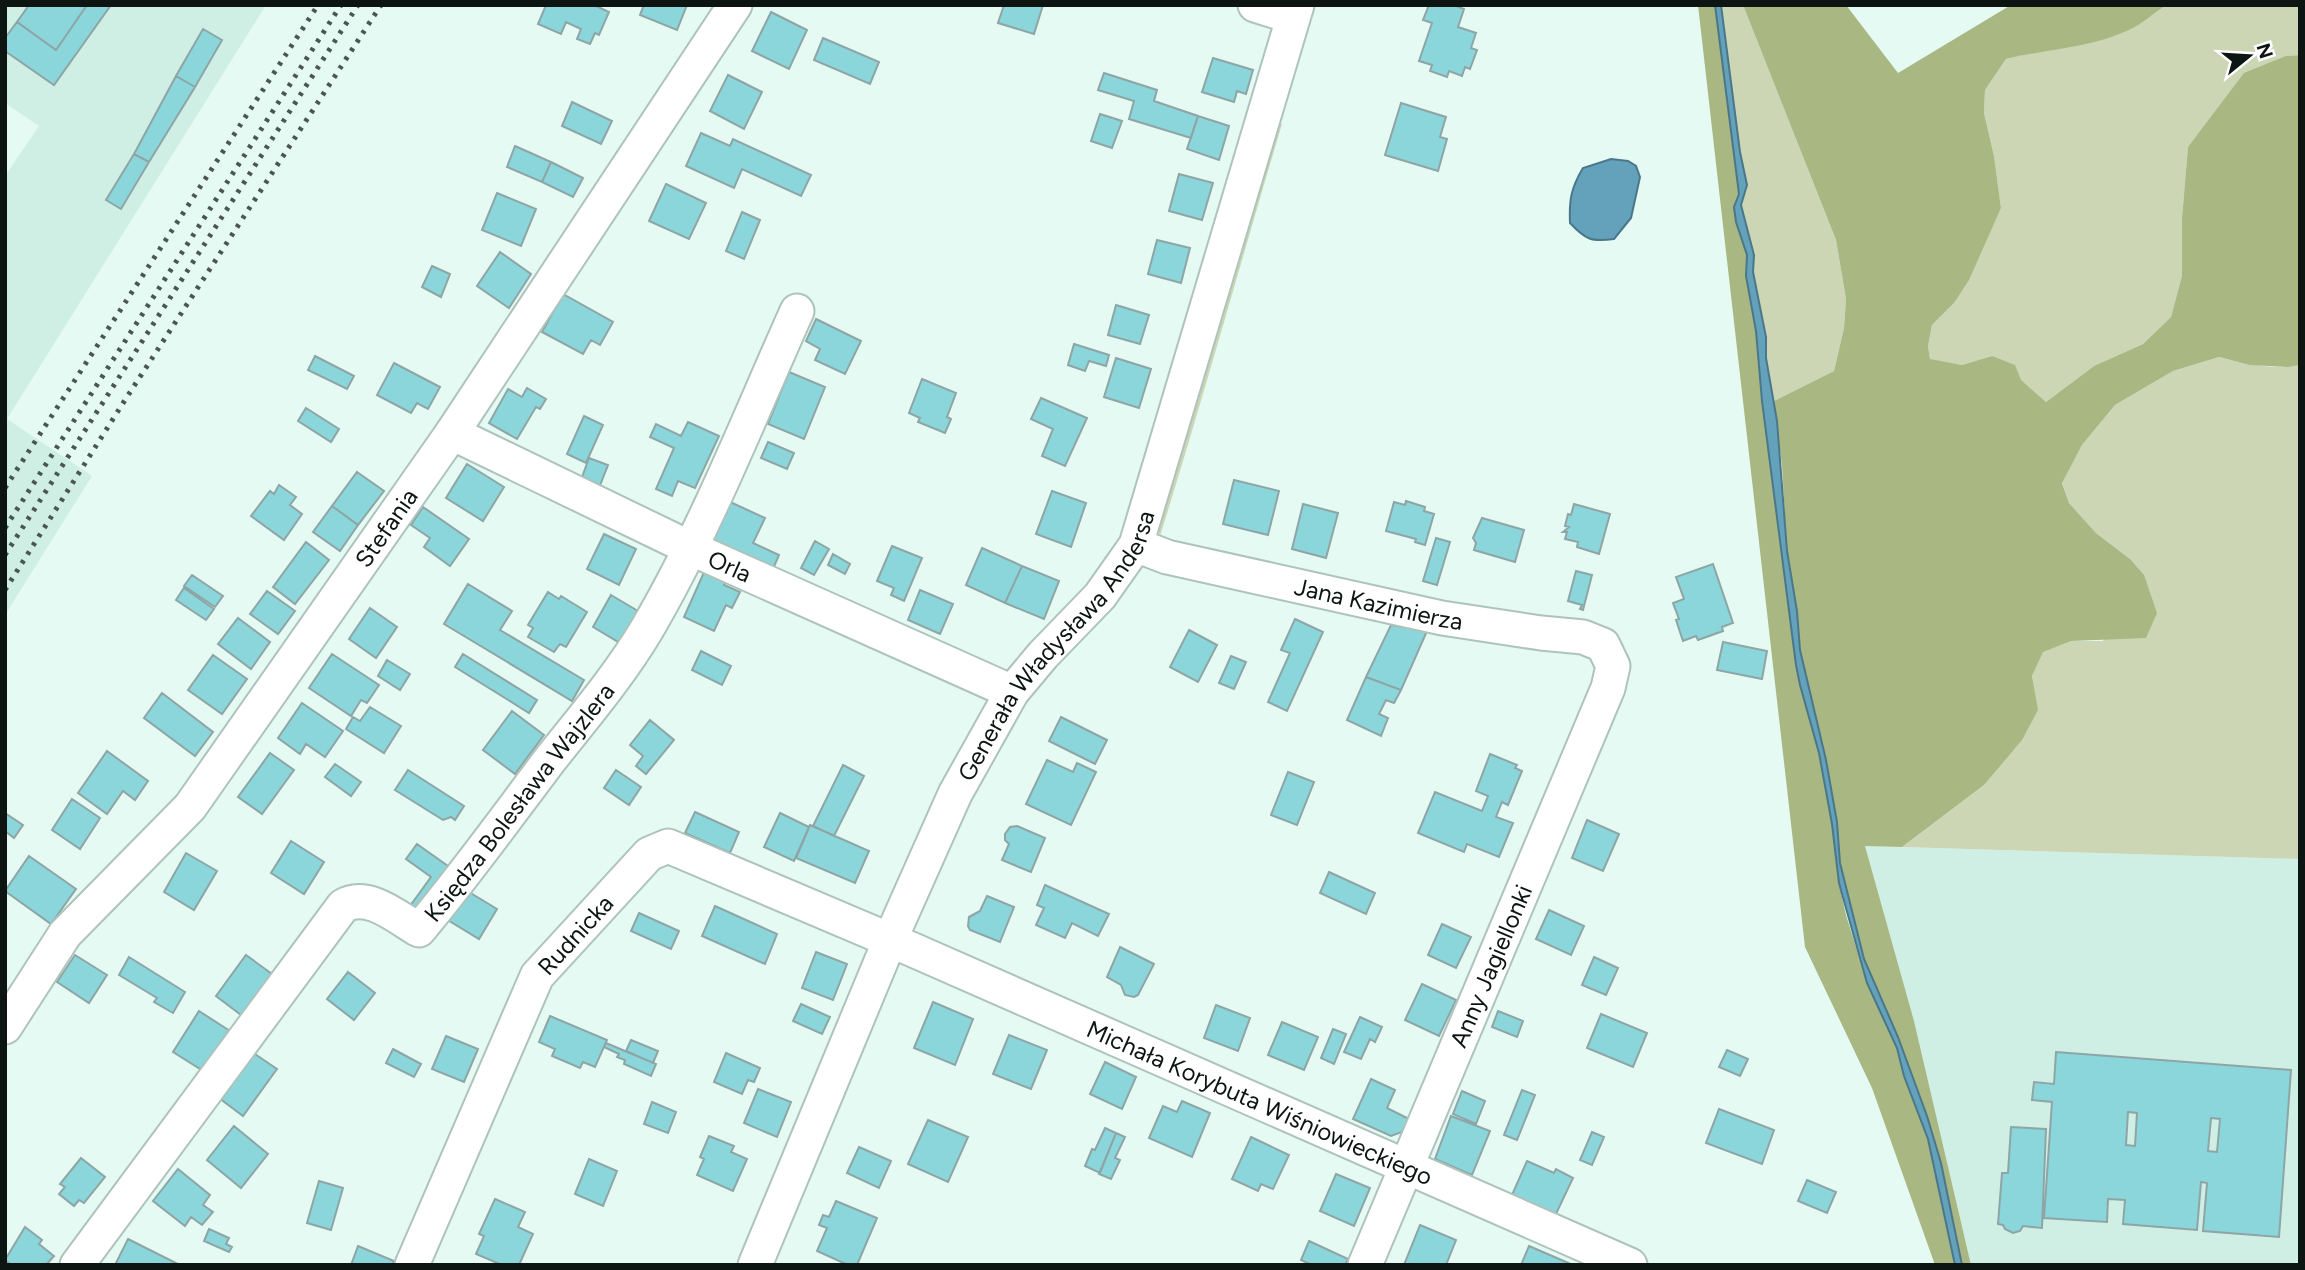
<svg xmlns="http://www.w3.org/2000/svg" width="2305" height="1270" viewBox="0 0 2305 1270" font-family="Figtree,sans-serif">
<rect width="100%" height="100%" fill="#e4faf3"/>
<path fill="#cfefe5" d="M5 5H266L7 419 92 476 5 615V176L39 126 5 103Z
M1865 846 2300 859V1265H1971L1914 1021Z"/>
<path fill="#ccd6b5" d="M1721 5H1743L1836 240 1846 299 1844 328 1834 371 1774 401 1766 358V337L1753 272 1754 255 1741 205 1747 185 1740 152Z
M2166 5H2300V55L2286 56 2188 147 2182 218V277L2171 317 2143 344 2094 366 2046 402 1992 356 1962 365 1930 360 1928 346 1932 325 1954 303 2001 208 1994 156 1984 113 1985 90 2006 59 2131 29Z
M1275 123 1282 124C1241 261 1203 399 1160 536L1158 528Z
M2219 357C2246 364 2272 370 2300 365V859L1902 847 1984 785 2037 710 2032 676 2042 652 2070 641H2103L2130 559 2096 533 2069 503 2062 482 2082 445 2115 405 2173 371Z"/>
<path fill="#a9b782" d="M1698 5H1715L1739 194 1734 207 1736 222 1747 255 1746 276 1756 331 1762 401 1796 665 1800 685 1819 753 1832 824 1839 883 1846 915 1867 983 1897 1048 1904 1076 1928 1139 1955 1265H1935L1872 1088 1805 947Z
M1743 5H1846L1898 73 2011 5H2166C2154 13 2142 24 2129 30 2090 48 2047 49 2006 59L1985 90 1984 113 1994 156 2001 208 1969 280 1954 303 1932 325 1928 346 1930 359 1962 365 1992 356 2015 365 2021 380 2046 402 2094 366 2143 344 2171 317 2182 276V218L2188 147 2244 73 2286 56 2300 55V365L2288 367 2250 365 2219 357 2173 371 2115 405 2082 445 2062 483 2069 503 2096 533 2130 559 2144 575 2157 613 2146 638 2071 641 2043 652 2032 676 2038 710 2022 740 1984 785 1902 847 1865 846 1914 1021 1971 1265H1962L1941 1163 1927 1116 1898 1037 1864 959 1840 863 1837 822 1826 760 1800 650 1797 611 1787 551 1782 466 1774 401 1834 371 1844 328 1846 299 1836 240Z"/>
<path fill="#64a1bb" stroke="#4a7789" stroke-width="2" d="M1715 5H1721L1740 152 1747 185 1741 205 1754 255 1753 272 1766 337V358L1777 421 1787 551 1797 611 1800 650 1826 760 1837 822 1840 863 1864 959 1898 1037 1927 1116 1941 1163 1962 1265H1955L1928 1139 1904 1076 1897 1048 1867 983 1839 883 1832 824 1819 753 1800 685 1796 665 1762 401 1756 331 1746 276 1747 255 1736 222 1734 207 1739 194Z
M1611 159 1628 161 1636 166 1640 177 1631 218 1614 239C1591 242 1586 240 1570 223 1569 200 1571 188 1583 168Z"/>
<path fill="#8bd6da" stroke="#8ea5a6" stroke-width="2" fill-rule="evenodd" d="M29 5H87L56 50 17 22Z
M87 5H111L54 85 5 51V38L17 22 56 50Z
M546 5H594L609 12 599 35 595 33 590 44 577 39 581 29 566 22 561 34 538 24Z
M644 5H687L677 30 640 15Z
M1004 5H1043L1034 34 998 23Z
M1429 5H1454L1464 9 1458 27 1476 33 1471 48 1477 50 1470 69 1465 67 1462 76 1449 71 1447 77 1430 71 1432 65 1419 61 1432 23 1423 20Z
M771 12 807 30 789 69 752 51Z
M203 29 222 40 195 87 176 76Z
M823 38 879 62 870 84 814 60Z
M1213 58 1253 70 1246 94 1237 91 1234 102 1202 92Z
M1104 73 1157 90 1154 101 1198 116 1191 138 1129 119 1134 101 1098 90Z
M728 75 762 92 744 129 710 111Z
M176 76 195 87 149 162 134 154Z
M572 102 612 121 601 144 562 126Z
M1401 103 1446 117 1440 137 1447 139 1438 171 1385 155Z
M1100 114 1122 121 1112 148 1091 141Z
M1198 116 1229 126 1219 160 1187 149Z
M701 133 730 146 733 139 811 175 801 196 742 169 734 188 686 166Z
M515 146 551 162 542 182 507 167Z
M134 154 149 162 121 209 106 200Z
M551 162 583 178 573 197 542 182Z
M1179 174 1213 183 1202 220 1169 211Z
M666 184 706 203 689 239 649 221Z
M497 193 536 209 521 246 482 230Z
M742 212 760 220 744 259 726 251Z
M1157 240 1190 248 1181 283 1148 274Z
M500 252 531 274 509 308 477 286Z
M432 266 450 274 441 297 422 287Z
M563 294 613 322 600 345 591 340 583 354 542 332Z
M1116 305 1149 315 1140 344 1108 335Z
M816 319 861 341 845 374 815 360 820 349 806 341Z
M1074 344 1109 355 1106 366 1089 361 1085 371 1068 365Z
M315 356 354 376 347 389 308 370Z
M1116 358 1151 369 1139 408 1104 397Z
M394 363 440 387 428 409 417 403 411 413 377 395Z
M789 372 825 387 804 439 768 424Z
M922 379 956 393 947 417 951 419 945 433 918 422 920 418 909 413Z
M527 388 546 399 540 409 536 407 517 439 489 423 508 389 522 397Z
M1041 398 1087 418 1065 466 1042 456 1053 429 1031 419Z
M306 408 339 429 331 442 298 421Z
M584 416 603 425 586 463 567 454Z
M688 422 719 436 695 488 678 481 672 496 656 489 674 448 650 437 656 424 681 436Z
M768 442 794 453 787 469 761 458Z
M589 458 608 465 599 488 581 480Z
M467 464 504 487 483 521 446 498Z
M357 472 384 491 358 525 332 506Z
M1234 480 1279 491 1268 535 1223 524Z
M279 485 296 497 290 505 302 514 284 540 251 516 270 491 274 494Z
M1052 491 1086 503 1071 547 1036 534Z
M728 501 765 518 753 543 779 555 773 569 710 540Z
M1406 501 1425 507 1424 511 1434 514 1425 545 1415 542 1416 539 1386 531 1394 502 1405 505Z
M1303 504 1338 513 1326 558 1292 549Z
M1574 504 1610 514 1599 554 1577 547 1578 542 1565 539 1567 532H1563L1569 527 1565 526 1568 514 1571 515Z
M332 506 358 525 340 551 313 532Z
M423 507 469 539 450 566 424 547 430 538 411 525Z
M1482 518 1524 530 1515 562 1474 550 1476 543 1473 538Z
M604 534 636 549 619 585 587 569Z
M1436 538 1450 542 1437 585 1423 581Z
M815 541 829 549 814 575 801 568Z
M306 542 329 560 295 604 273 587Z
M892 546 922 558 904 601 891 595 894 588 877 581Z
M982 548 1022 566 1005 603 966 585Z
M833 554 850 564 845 574 828 565Z
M709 561 731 571 724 585 740 592 732 608 726 605 714 631 684 617Z
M1713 564 1733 623 1722 627 1723 631 1698 640 1696 636 1683 641 1676 620 1679 619 1673 603 1684 599 1676 577Z
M1022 566 1059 581 1044 619 1005 603Z
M1576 571 1592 575 1583 610 1580 609 1582 605 1568 601Z
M192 575 223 596 215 607 184 586Z
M468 584 512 611 500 630 584 680 572 701 444 624Z
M184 588 214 609 206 620 176 600Z
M920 590 953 604 940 634 908 620Z
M267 591 295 611 278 634 250 614Z
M548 592 559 599 561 596 587 612 566 647 560 644 554 652 528 637 533 628 528 625Z
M611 595 638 611 620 643 593 627Z
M370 608 397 627 376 658 349 639Z
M238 618 270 642 251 669 218 644Z
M1295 619 1323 632 1287 711 1268 702 1290 653 1281 650Z
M1391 625 1427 631 1401 690 1366 677Z
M1189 630 1217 645 1198 682 1170 667Z
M1723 642 1767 651 1762 679 1717 670Z
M701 651 731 666 722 685 692 670Z
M332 654 379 685 367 703 361 700 351 716 309 688Z
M463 654 537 700 529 713 455 667Z
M213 655 247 679 222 714 188 690Z
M1231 656 1246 662 1234 689 1219 683Z
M387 660 410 674 400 690 378 676Z
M1366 677 1401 690 1394 703 1386 700 1379 714 1388 718 1381 736 1347 720Z
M162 693 213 732 195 756 144 718Z
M302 703 343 731 325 757 306 744 300 754 278 738Z
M370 707 401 726 384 753 346 729 353 717 360 721Z
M512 711 544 735 515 774 483 750Z
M1061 717 1107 740 1095 764 1049 741Z
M650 720 674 740 646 774 636 766 643 756 630 745Z
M107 751 148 781 135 800 123 791 107 814 78 793Z
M270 753 294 770 262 814 238 797Z
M1490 754 1517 765 1515 768 1522 771 1508 805 1502 802 1496 817 1513 823 1499 857 1467 844 1464 852 1418 833 1435 792 1482 811 1488 796 1476 791Z
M1047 760 1073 772 1077 763 1096 772 1071 825 1026 804Z
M335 764 361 782 351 796 325 777Z
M843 765 864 776 834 836 813 826Z
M408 770 464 806 455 820 451 817 443 820 395 790Z
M616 770 641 787 629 805 604 788Z
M1288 772 1314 782 1297 825 1271 815Z
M72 799 100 818 80 849 52 830Z
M695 812 739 832 730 853 685 833Z
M5 813 23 825 14 838 5 831Z
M780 813 809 827 794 861 764 847Z
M1587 820 1619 834 1603 871 1572 858Z
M810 825 869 851 855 883 796 858Z
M1017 826 1045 838 1031 872 1002 860 1009 844 1005 840V834L1010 827Z
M291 841 324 862 304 894 271 873Z
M417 844 455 871 424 915 410 906 431 877 406 859Z
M186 853 217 871 194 910 164 892Z
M29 856 76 889 51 924 5 891Z
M1329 872 1375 893 1366 914 1320 893Z
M1045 885 1109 914 1098 936 1072 923 1065 938 1036 925 1044 908 1037 905Z
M464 889 497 909 479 939 446 919Z
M987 896 1014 907 1000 942 970 930 968 926 969 917 980 911Z
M715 906 777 934 765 964 702 936Z
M1549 910 1584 926 1571 955 1536 939Z
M639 913 679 931 671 949 631 931Z
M1442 924 1471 937 1456 968 1428 955Z
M1120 947 1154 964 1138 995 1134 997 1125 995 1121 985 1107 977Z
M816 952 847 964 833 1000 802 988Z
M75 955 107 975 89 1003 57 982Z
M246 955 276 977 245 1018 216 996Z
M129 957 185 992 173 1013 154 1002 157 998 119 975Z
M1594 957 1618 968 1606 995 1582 985Z
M348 972 375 993 354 1020 327 999Z
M1422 984 1456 1000 1439 1036 1405 1020Z
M933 1002 973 1019 955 1065 914 1048Z
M801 1004 830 1017 822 1034 793 1021Z
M1216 1005 1250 1018 1238 1051 1204 1038Z
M199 1011 230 1031 205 1072 173 1052Z
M1498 1011 1523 1021 1517 1037 1492 1027Z
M1601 1014 1647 1033 1633 1067 1587 1048Z
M550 1016 607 1040 595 1067 583 1062 580 1068 552 1056 555 1049 539 1042Z
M1360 1017 1382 1027 1375 1042 1370 1039 1361 1059 1344 1052Z
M1282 1022 1318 1037 1304 1070 1268 1055Z
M1333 1029 1346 1034 1334 1064 1321 1058Z
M1009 1035 1047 1050 1031 1089 993 1074Z
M446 1036 478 1049 464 1082 432 1069Z
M631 1040 658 1051 653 1063 626 1051Z
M606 1043 656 1064 651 1076 624 1064 625 1060 617 1057 619 1054 604 1047Z
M393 1049 421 1064 414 1077 386 1063Z
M1727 1050 1748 1059 1740 1076 1719 1067Z
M252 1052 277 1069 243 1116 219 1098Z
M2056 1052 2291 1070 2279 1237 2203 1231 2207 1183 2201 1182 2197 1230 2123 1224 2125 1200 2108 1199 2107 1222 2044 1218 2052 1102 2032 1100 2034 1082 2054 1084ZM2128 1112 2137 1113 2135 1146 2126 1145ZM2211 1118 2220 1119 2217 1152 2208 1151Z
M726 1053 760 1068 754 1082 748 1080 742 1094 714 1082Z
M1105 1062 1136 1077 1122 1109 1090 1094Z
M1371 1079 1395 1090 1387 1108 1409 1119 1402 1132 1391 1136 1353 1119Z
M758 1089 791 1102 777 1137 744 1123Z
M1522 1090 1535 1095 1517 1140 1504 1135Z
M1462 1091 1485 1101 1476 1124 1453 1114Z
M1182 1101 1210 1113 1192 1157 1149 1138 1163 1106 1177 1112Z
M652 1102 676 1112 668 1133 644 1124Z
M1719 1109 1774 1130 1762 1164 1706 1143Z
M1451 1116 1490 1131 1472 1175 1435 1159Z
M928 1120 968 1137 948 1182 908 1164Z
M234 1126 268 1154 241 1188 207 1160Z
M2011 1127 2046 1129 2042 1228 2023 1226 2020 1231 2013 1233 2005 1229 2003 1225 1998 1224 2002 1173H2008Z
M1105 1128 1116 1133 1100 1173 1085 1166 1092 1149 1095 1150Z
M1592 1132 1604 1137 1592 1165 1580 1160Z
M1116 1133 1125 1137 1115 1158 1120 1160 1111 1179 1099 1174Z
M709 1136 734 1146 731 1152 747 1159 733 1191 697 1175 704 1159 700 1157Z
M1251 1137 1289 1155 1273 1189 1261 1184 1258 1191 1232 1179Z
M859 1147 891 1161 879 1188 847 1173Z
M81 1158 105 1177 84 1203 79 1200 74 1206 59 1194 65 1187 60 1184Z
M589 1159 617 1171 603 1206 575 1194Z
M1527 1161 1554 1173 1556 1169 1573 1178 1555 1216 1512 1195Z
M178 1169 210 1195 203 1205 213 1212 202 1225 191 1217 185 1226 153 1201Z
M1336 1174 1370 1188 1354 1226 1320 1211Z
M1807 1180 1836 1192 1827 1213 1798 1201Z
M319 1181 343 1188 331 1230 307 1223Z
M495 1199 525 1212 518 1227 533 1234 519 1265H502L476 1254 484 1236 479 1234Z
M836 1201 877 1218 857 1265H848L817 1251 827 1228 819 1225 823 1215 829 1217Z
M1420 1225 1456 1240 1446 1265H1404Z
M25 1227 42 1240 39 1244 54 1256 46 1265H12L5 1260Z
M209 1229 229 1238 226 1244 232 1247 229 1252 204 1241Z
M128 1239 178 1264 177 1265H115Z
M1309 1241 1348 1259 1345 1265H1312L1301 1260Z
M358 1246 394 1261 392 1265H351Z
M1529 1246 1573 1265H1521Z"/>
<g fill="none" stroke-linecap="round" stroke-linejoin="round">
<defs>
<g id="minor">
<path d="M1255 5 1293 17"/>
<path id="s1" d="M452 433 690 548 1012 692"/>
<path id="s2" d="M1136 545 1167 557 1442 618 1541 633 1583 637 1603 645 1613 666 1608 688 1365 1265"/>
<path id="s3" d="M5 1027 65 934 190 807 452 433 735 5"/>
<path id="s4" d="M77 1265 343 906C368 891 398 918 419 930 465 875 506 818 549 761 583 718 619 676 647 629 706 528 749 418 797 311"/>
<path id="s5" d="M412 1265 537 976 649 854 668 846 911 949 1630 1265"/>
<path id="s6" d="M755 1265 890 940 955 794 1012 692 1043 655 1100 596 1136 545 1297 5"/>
</g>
</defs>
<use href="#minor" stroke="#adc3bc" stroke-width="37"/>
<use href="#minor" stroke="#fff" stroke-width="33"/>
<path stroke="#4a5652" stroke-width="5" stroke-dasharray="3.5 7" stroke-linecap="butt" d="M5 488 318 5
M5 528 341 5
M5 555 358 5
M5 590 125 400 381 5"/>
</g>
<g text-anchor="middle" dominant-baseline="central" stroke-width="6" stroke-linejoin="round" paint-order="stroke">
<g font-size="24" fill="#0d1513" stroke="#fff">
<text stroke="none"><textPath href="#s3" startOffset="630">Stefania</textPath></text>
<text stroke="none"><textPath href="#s1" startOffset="308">Orla</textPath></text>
<text stroke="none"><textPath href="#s2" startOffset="250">Jana Kazimierza</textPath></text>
<text stroke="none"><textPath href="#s6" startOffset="693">Generała Władysława Andersa</textPath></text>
<text stroke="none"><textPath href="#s4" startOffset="693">Księdza Bolesława Wajzlera</textPath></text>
<text stroke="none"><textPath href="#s5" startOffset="371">Rudnicka</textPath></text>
<text transform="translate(1491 966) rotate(-67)">Anny Jagiellonki</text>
<text stroke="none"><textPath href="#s5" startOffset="1146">Michała Korybuta Wiśniowieckiego</textPath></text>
</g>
</g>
<rect width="2305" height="1270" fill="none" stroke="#0d1513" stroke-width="14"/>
<g transform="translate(2249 56) rotate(72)" stroke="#ffffff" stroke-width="5" paint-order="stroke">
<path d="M0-5L12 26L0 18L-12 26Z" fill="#0d1513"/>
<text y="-10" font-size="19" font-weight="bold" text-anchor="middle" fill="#0d1513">N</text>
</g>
</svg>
